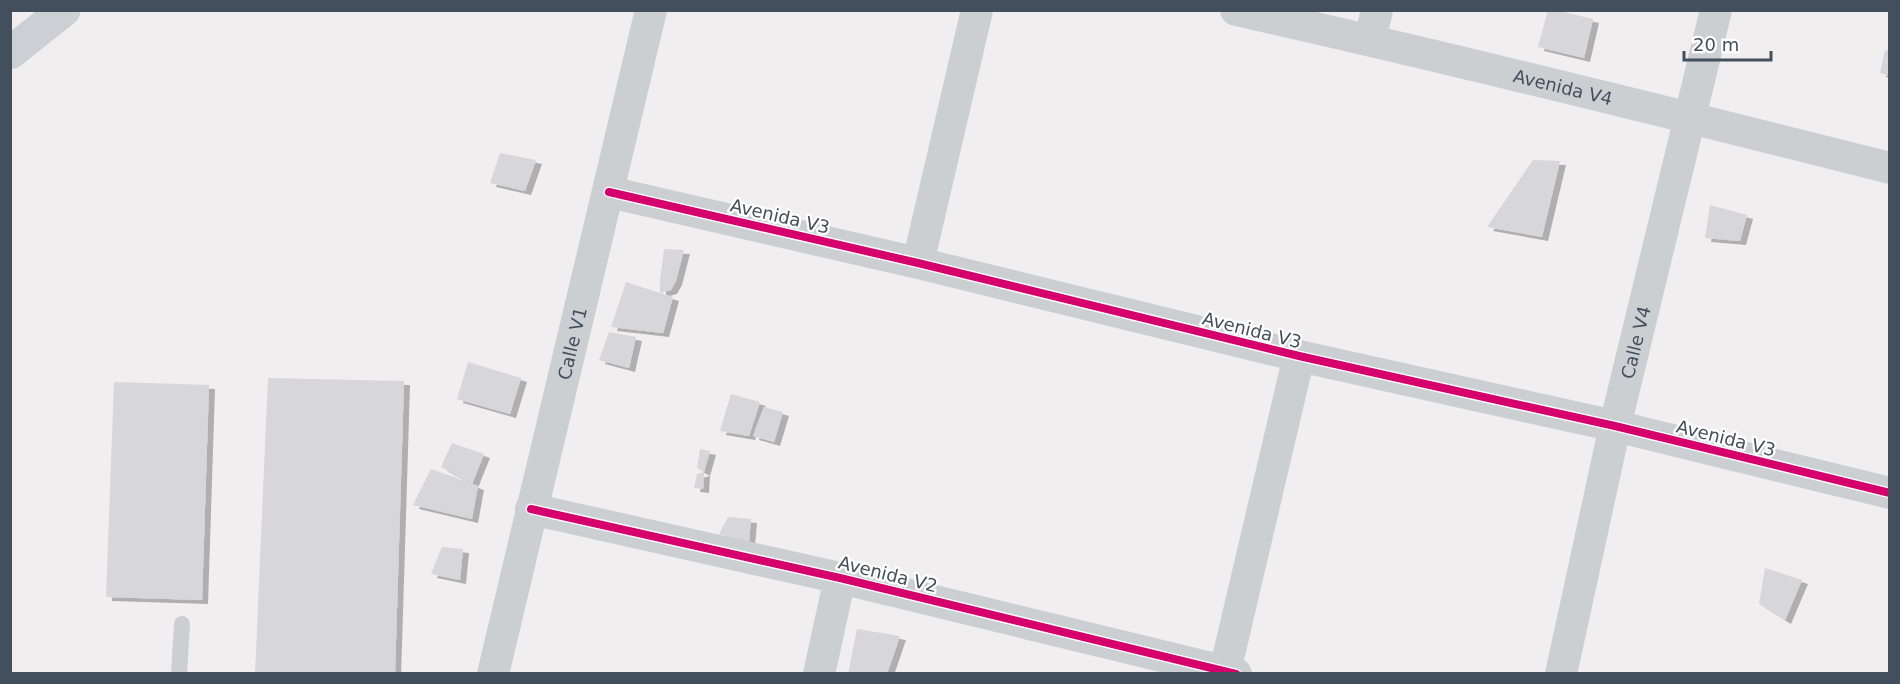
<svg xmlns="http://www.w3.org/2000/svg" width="1900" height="684" viewBox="0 0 1900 684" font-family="'DejaVu Sans',sans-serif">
<defs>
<filter id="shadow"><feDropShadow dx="6" dy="4" stdDeviation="0" flood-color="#0004"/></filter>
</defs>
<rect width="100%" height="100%" fill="#f0eeee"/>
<path fill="#d7d6d9" filter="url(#shadow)" d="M1548 10H1555L1593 19 1584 58 1538 47Z
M1885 50 1890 51V76L1880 73Z
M500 153 536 160 525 191 490 183Z
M1533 160 1560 161 1542 237 1487 227Z
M1710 205 1747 215 1740 241 1705 238Z
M664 249 684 250 676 281 671 290 660 293 673 297 663 333 611 327 626 282 660 293V281Z
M609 332 636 337 629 368 599 360Z
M468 362 521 378 510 414 457 399Z
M268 378 404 381 395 674H255Z
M114 382 209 385 202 600 106 597Z
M731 394 760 402 749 436 720 431Z
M764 407 783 412 774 442 753 436Z
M452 443 484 454 472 484 478 486 472 519 413 505 431 469 471 483 441 467Z
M700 449 710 451 704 472 703 489 694 488 697 474 704 472 697 468Z
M728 517 751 519 749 542 719 534Z
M442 547 463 549 460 580 431 574Z
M1765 568 1802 580 1785 620 1759 604Z
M857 629 900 636 887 674H848Z"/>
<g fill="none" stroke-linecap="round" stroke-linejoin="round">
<path stroke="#cccfd2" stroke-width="16" d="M179 674 182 624"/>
<g stroke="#cccfd2" stroke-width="32">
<path id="s1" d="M1236 10C1455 59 1672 113 1890 168"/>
<path d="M1370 40 1377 10"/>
<path d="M609 192 918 263 1299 356 1615 426 1890 493"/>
<path d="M918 263 977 10"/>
<path d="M531 509 840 578 1236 674"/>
<path d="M1225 671 1299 356"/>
<path id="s2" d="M493 674 651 10"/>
<path d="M819 674 840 578"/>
<path id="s3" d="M1561 674 1615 426 1716 10"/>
</g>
<path stroke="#cccfd4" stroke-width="33" d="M10 53 64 10"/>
<defs>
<path id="cycleway" d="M609 192 918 263 1299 356 1615 426 1890 493
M531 509 840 578 1236 674"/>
</defs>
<use href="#cycleway" stroke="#fff" stroke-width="11"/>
<use href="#cycleway" stroke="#d6006c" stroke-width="8"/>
</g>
<g text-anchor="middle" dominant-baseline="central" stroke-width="4.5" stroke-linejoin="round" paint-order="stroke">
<g font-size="18" fill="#444f5d" stroke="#fff">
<text stroke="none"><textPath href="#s1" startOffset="336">Avenida V4</textPath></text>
<text transform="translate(780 216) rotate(13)">Avenida V3</text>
<text transform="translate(1252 330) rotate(14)">Avenida V3</text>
<text stroke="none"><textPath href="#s3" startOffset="340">Calle V4</textPath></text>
<text stroke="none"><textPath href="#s2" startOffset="340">Calle V1</textPath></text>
<text transform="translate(1726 438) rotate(14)">Avenida V3</text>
<text transform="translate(888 574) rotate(14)">Avenida V2</text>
</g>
</g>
<rect width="1900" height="684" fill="none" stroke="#444f5d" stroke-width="24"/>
<path d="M1684 51v9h87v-9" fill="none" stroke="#444f5d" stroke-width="3"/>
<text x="1693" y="51" font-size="18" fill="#444f5d" stroke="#ffffff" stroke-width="4.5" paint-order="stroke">20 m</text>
</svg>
